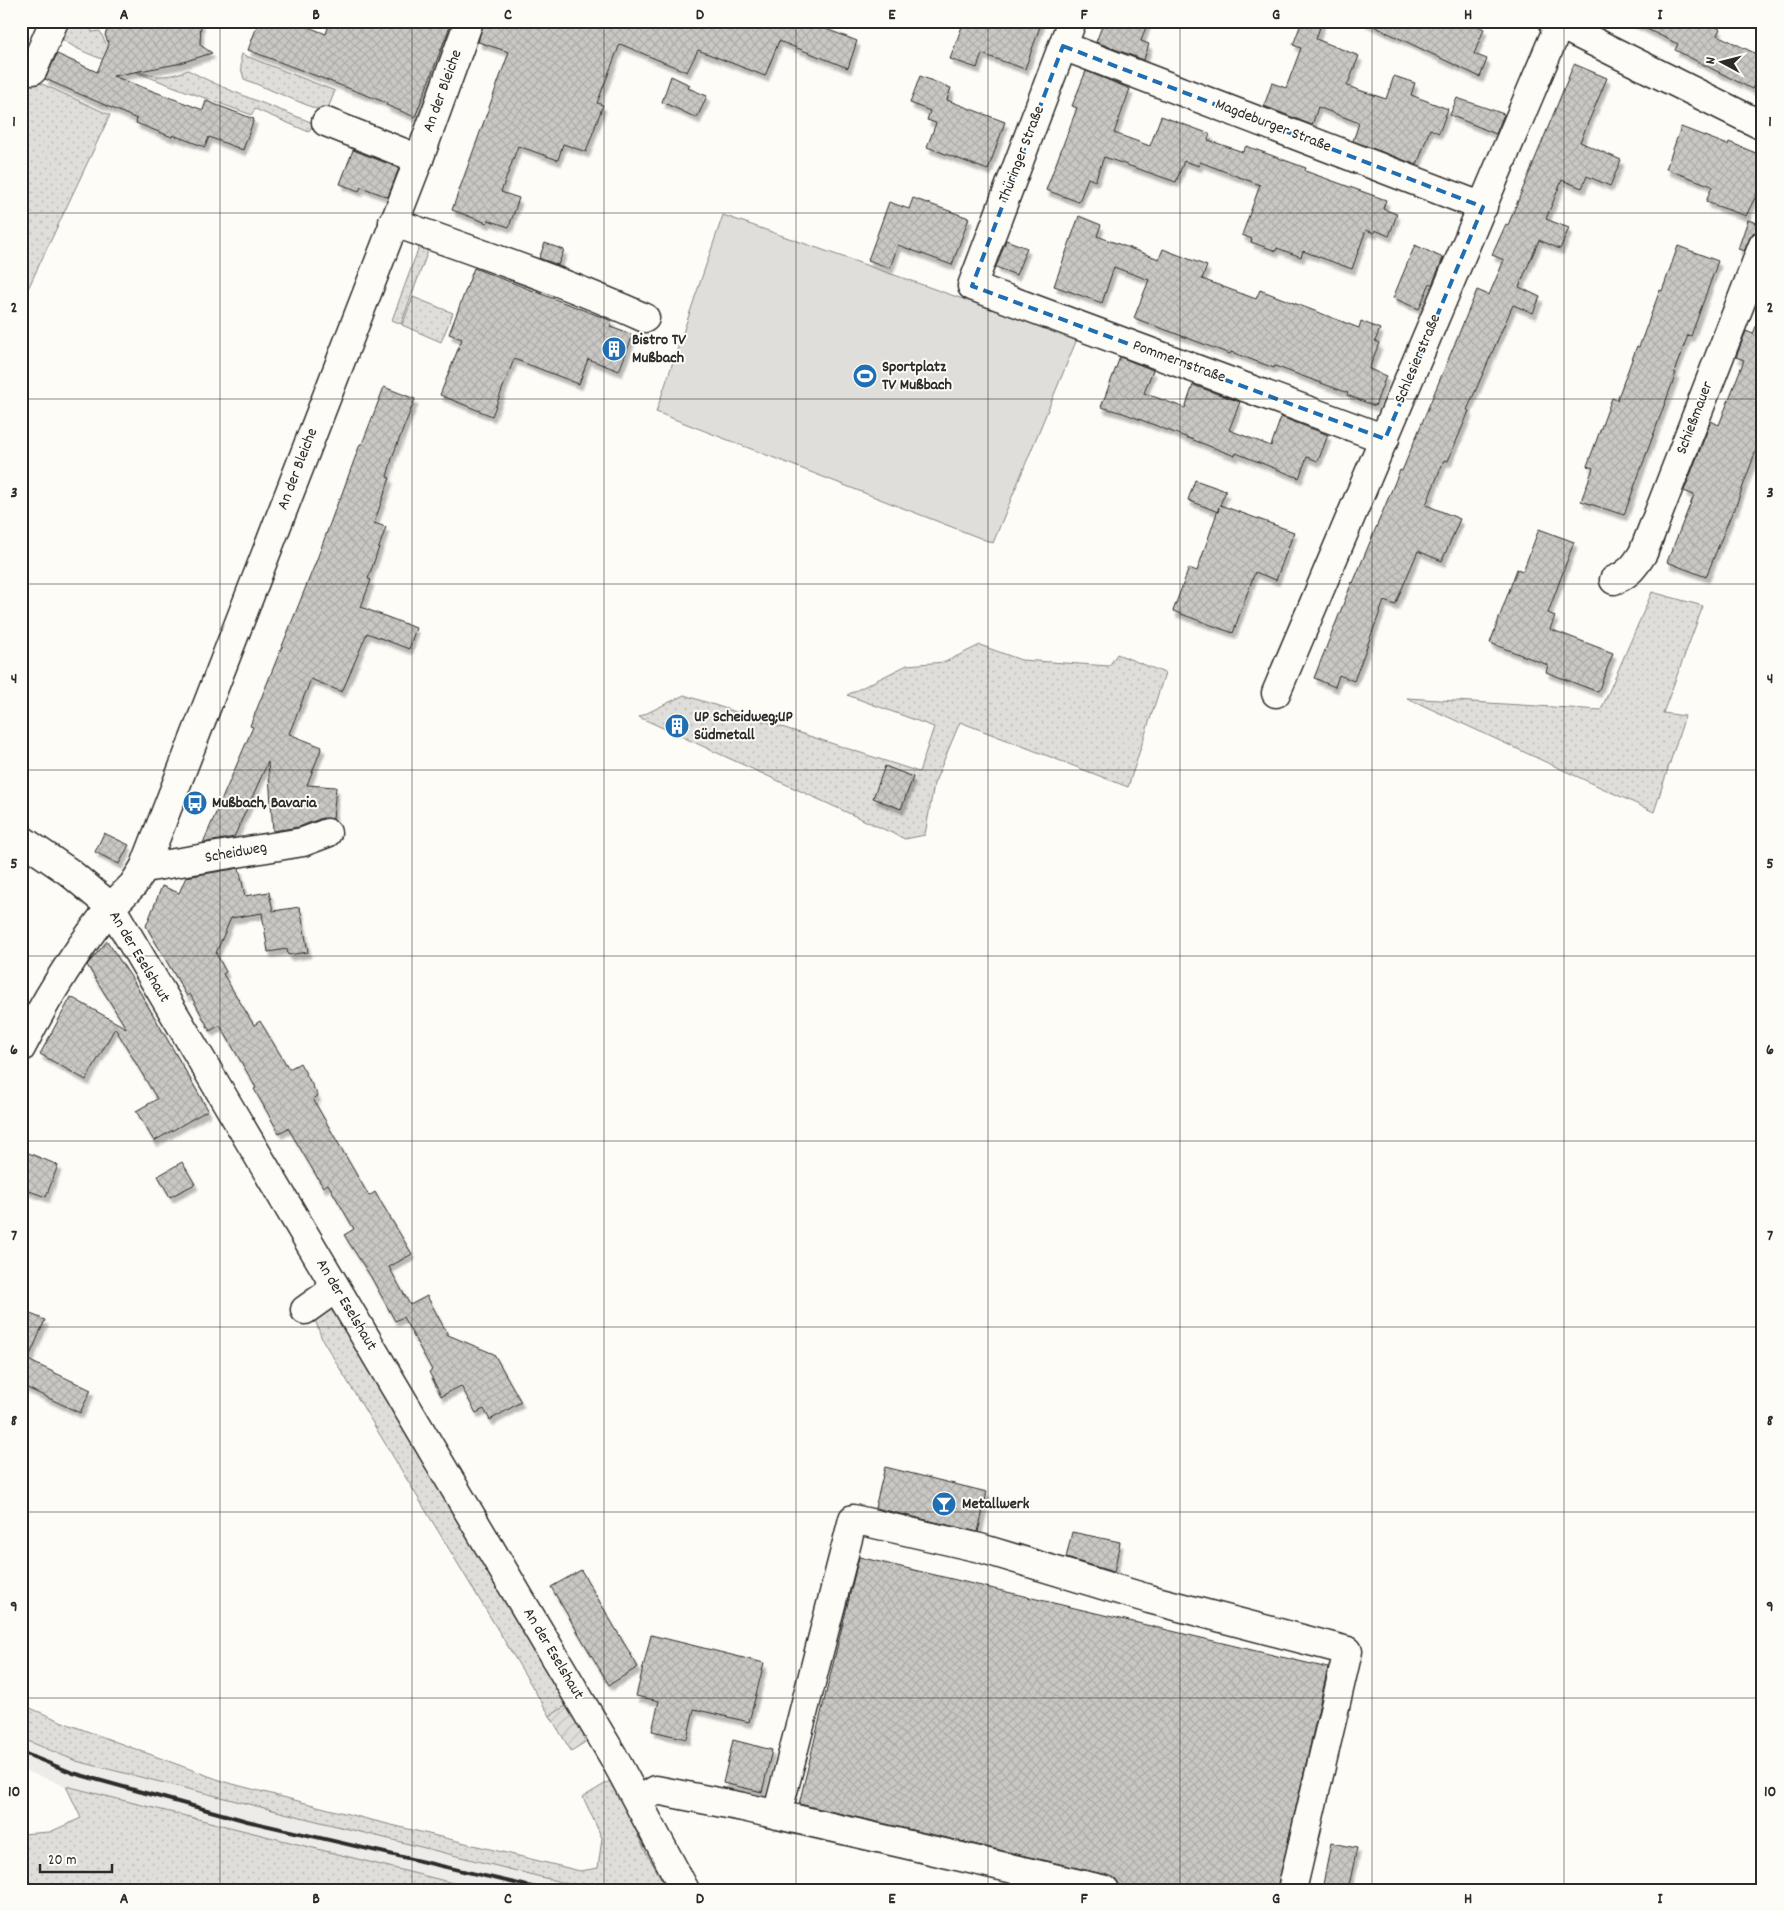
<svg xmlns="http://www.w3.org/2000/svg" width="1784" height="1911" viewBox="0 0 1784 1911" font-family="Dekko,sans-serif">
<defs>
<pattern id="grass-dots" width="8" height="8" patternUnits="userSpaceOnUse" patternTransform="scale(1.25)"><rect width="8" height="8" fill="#dfdeda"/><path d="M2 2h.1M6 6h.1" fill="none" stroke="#c0bfbb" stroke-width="1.8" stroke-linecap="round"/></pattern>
<pattern id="garden-furrows" width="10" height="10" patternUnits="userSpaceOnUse" patternTransform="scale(1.25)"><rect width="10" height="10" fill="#dfdeda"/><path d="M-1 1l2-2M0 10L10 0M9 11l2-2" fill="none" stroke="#c0bfbb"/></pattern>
<pattern id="building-cross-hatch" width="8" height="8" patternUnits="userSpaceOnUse" patternTransform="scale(1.25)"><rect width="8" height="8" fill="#c9c8c4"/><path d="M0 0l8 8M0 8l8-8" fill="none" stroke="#adaca9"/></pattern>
<filter id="shadow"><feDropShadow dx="3" dy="5.5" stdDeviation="1" flood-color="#0004"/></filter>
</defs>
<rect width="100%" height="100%" fill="#fdfcf7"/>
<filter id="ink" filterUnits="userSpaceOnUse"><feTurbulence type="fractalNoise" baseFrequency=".02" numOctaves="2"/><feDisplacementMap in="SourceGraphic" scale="10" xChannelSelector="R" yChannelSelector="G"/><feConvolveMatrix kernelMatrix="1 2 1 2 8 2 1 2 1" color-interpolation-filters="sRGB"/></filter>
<g filter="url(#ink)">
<path fill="#edece8" d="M21 1738 76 1761 593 1890H481L66 1786 21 1769Z"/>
<path fill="url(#grass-dots)" stroke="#858482" d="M61 21H88L92 32 100 31C103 37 105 43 109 48 112 53 118 57 123 61 144 78 163 80 188 70 226 91 272 106 313 123L309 132 255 109 252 115C207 99 163 83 118 65 98 57 72 50 57 34Z
M241 54 335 91 326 113 244 79 241 68Z
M40 83 110 115 25 295 21 293V87Z
M419 247 428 251 401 324 392 320Z
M413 297 453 313 441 342 402 325Z
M1652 592 1703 606 1663 713 1685 716 1654 812 1407 698 1601 710Z
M980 645 1021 660 1109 666 1117 654 1165 673 1128 787 960 722 934 784 925 835 905 839 639 717 684 695 919 772 934 727 847 695 907 665 945 662Z
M332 1303 567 1705 550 1716 322 1339 313 1314Z
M21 1704 65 1723 225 1782 367 1819 580 1871 598 1868 602 1838 583 1797 613 1779 644 1849 668 1890H593L76 1761 21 1738Z
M66 1786 481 1890H21V1834L50 1832 81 1818Z"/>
<path fill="url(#garden-furrows)" stroke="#858482" d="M567 1705 587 1741 571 1751 550 1716Z"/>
<path fill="#dfdeda" stroke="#858482" d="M723 215 1077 339 993 543 656 412Z"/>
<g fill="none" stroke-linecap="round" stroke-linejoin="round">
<path stroke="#7e7d7b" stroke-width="8" d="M21 97 25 89"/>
</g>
<path fill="url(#building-cross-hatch)" stroke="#2b2b2b" filter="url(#shadow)" d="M111 21H201L200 45 212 53 177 64 113 76 203 110 206 101 254 119 243 150 209 137 205 147 173 135 172 137 136 123 137 119 45 79 57 54 97 72 109 45 105 35Z
M259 21H293L326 34 330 21H452L415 117 386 105 387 103 248 50Z
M484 21H806L857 41 848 68 779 41 765 76 698 50 687 72 620 44 597 103 603 105 586 152 563 144 558 160 518 146 501 192 519 198 509 227 488 220 487 223 452 210 509 52 478 42Z
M964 21H1042L1025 69 982 54 977 68 950 59Z
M1104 21H1148L1141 41 1149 44 1144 60 1096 42Z
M1302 21H1322L1316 39 1359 56 1347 86 1386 99 1394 76 1415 83 1411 95 1448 109 1439 133 1430 129 1417 165 1353 141 1359 123 1318 107 1312 125 1264 106 1272 83 1286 88 1301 48 1293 45Z
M1363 21H1469L1484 29 1474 54 1487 59 1480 77Z
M1630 21H1705L1720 29 1717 35 1763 57V66L1752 89 1675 50 1678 44Z
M1574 64 1607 78 1580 142 1621 160 1610 186 1587 176 1582 188 1562 180 1546 219 1569 228 1560 249 1539 240 1519 287 1540 297 1533 313 1513 305 1467 410 1469 411 1448 461 1444 460 1426 505 1460 519 1442 561 1418 551 1395 605 1384 601 1354 681 1339 675 1335 687 1314 678 1352 582 1353 583 1400 470 1402 471 1477 290 1489 295 1504 260 1492 255 1506 224 1508 225Z
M1086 71 1130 89 1114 133 1150 146 1161 116 1210 134 1208 140 1243 152 1246 146 1306 168 1305 171 1386 200 1383 209 1397 214 1389 236 1375 230 1374 233 1366 230 1352 269 1303 251 1301 257 1277 248 1276 251 1251 242 1252 239 1242 235 1260 185 1200 162 1199 166 1184 161 1176 182 1104 157 1095 181 1088 178 1079 202 1046 190 1077 108 1072 106Z
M671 76 690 85 688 88 707 96 697 118 662 102Z
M920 76 951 88 947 100 1005 122 988 170 927 147 936 123 927 120 930 111 910 103Z
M1457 98 1504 114 1496 134 1450 115Z
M1681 127 1728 145 1729 142 1763 156V181L1746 216 1706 202 1712 186 1666 169Z
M353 150 399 168 388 197 361 187 359 191 340 184Z
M913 198 969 218 952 265 898 245 890 268 868 260 889 202 909 209Z
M1079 216 1101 225 1097 236 1159 259 1163 249 1207 266 1202 279 1256 299 1260 290 1359 328 1361 321 1380 329 1375 341 1379 343 1369 369 1386 376 1375 406 1347 395 1348 393 1275 366 1274 368 1231 352 1230 354 1134 318 1149 280 1114 267 1102 303 1054 286Z
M1748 220 1763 225V230L1753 233 1744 251 1738 249Z
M1006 240 1027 248 1016 275 996 267Z
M545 243 564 250 558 265 539 258Z
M1415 245 1443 258 1432 285 1430 283 1419 309 1393 298Z
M1678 246 1718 261 1691 336 1688 335 1674 372 1676 373 1624 515 1581 501 1593 468 1587 466 1612 398 1617 400 1637 346 1639 347 1660 290 1662 291Z
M474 268 612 321 610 327 633 335 619 371 588 359 579 384 514 359 492 416 440 395 462 339 449 334Z
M1761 314H1763V431L1734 511 1733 510 1706 577 1667 562 1694 495 1684 491 1711 421 1719 425 1744 360 1736 357 1746 331 1753 334Z
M1120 357 1153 370 1144 393 1185 408 1193 385 1240 402 1229 430 1271 446 1281 417 1328 435 1318 461 1307 457 1299 478 1236 453 1235 456 1123 413 1101 407Z
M384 387 415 399 393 455 387 477 390 478 374 523 386 527 368 579 371 580 361 607 416 628 409 649 367 633 342 692 311 679 289 734 322 747 307 785 336 787 333 819 322 818 299 827 273 831 268 762 234 837 203 843 253 727 250 726 317 559 339 499H340L360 444H362Z
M1195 480 1226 491 1220 505 1294 532 1276 580 1255 572 1233 633 1173 611 1189 568 1197 571 1219 507 1218 512 1188 500Z
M1539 529 1574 542 1548 613 1555 616 1550 629 1613 653 1598 692 1546 672 1548 665 1490 643 1517 569 1523 571Z
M885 766 913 777 901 809 873 798Z
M104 833 129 845 119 864 95 852Z
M239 868 245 896 269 892 273 911 300 907 308 952 288 955 287 949 268 952 262 913 231 918 216 953 226 972 223 974 254 1025 260 1021 289 1069 300 1063 318 1096 313 1099 334 1136 369 1196 375 1192 412 1254 389 1267 410 1305 427 1296 448 1335 494 1354 521 1402 490 1420 484 1409 476 1413 461 1386 441 1396 429 1372 432 1370 403 1317 395 1321 371 1277 344 1235 354 1229 328 1184 323 1187 288 1128 279 1133 254 1089 256 1088 220 1025 210 1031 190 994 187 996 146 926 162 886 179 893 186 877Z
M107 941 133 980 208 1110 154 1141 136 1111 157 1099 115 1028 86 1080 40 1054 71 997 126 1028 87 965Z
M21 1150 58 1165 46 1197 21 1188Z
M182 1162 195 1184 170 1197 158 1176Z
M21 1310 45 1320 28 1360 91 1390 80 1413 21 1385Z
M885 1467 987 1492 978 1532 875 1508Z
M1072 1532 1120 1542 1114 1572 1066 1558Z
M859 1557 1328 1668 1277 1890H1136L1120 1886 1116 1879 1108 1875 799 1804Z
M581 1570 638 1667 609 1685 551 1587Z
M651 1635 764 1663 749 1722 694 1709 687 1739 652 1731 659 1701 636 1696Z
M733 1740 772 1750 762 1792 723 1783Z
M1331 1843 1357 1848 1348 1890H1322Z"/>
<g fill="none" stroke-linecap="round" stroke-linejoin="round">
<defs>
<path id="minor" d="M1072 21 972 286 1385 439
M1552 21 1763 126
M1063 46 1483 207
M33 70 54 21
M326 122 419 159
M393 222C478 253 563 281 645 318
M1614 580C1628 575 1635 566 1643 553L1763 245
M1276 693 1559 25
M144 868 303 842 327 833
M21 1048C47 997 75 951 111 907
M305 1310 336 1288
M638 1801 656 1790 743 1807 1105 1890
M777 1815 853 1519 980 1548 1149 1599 1348 1651 1292 1890"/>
<path id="major" d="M21 839 69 872 111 907 613 1756 685 1890
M111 907 133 885 144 868 419 159 469 21"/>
</defs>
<use href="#minor" stroke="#2b2b2b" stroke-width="31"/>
<use href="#major" stroke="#2b2b2b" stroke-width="31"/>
<use href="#minor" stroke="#fdfcf7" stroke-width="28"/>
<use href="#major" stroke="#fdfcf7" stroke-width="28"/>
<path stroke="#2b2b2b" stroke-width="4" d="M21 1752 73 1773 247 1821 545 1890"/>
</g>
</g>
<path fill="none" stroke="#1f6fb2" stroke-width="4" stroke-dasharray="10 6" stroke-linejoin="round" d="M1063 46 1483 207 1385 439 972 286Z"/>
<path fill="none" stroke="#2b2b2b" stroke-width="1" stroke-opacity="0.55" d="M220 21V1890M412 21V1890M604 21V1890M796 21V1890M988 21V1890M1180 21V1890M1372 21V1890M1564 21V1890M21 213H1763M21 399H1763M21 584H1763M21 770H1763M21 956H1763M21 1141H1763M21 1327H1763M21 1512H1763M21 1698H1763"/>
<defs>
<symbol id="building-disc" viewBox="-11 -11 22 22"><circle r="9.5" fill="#1f6fb2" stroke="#fdfcf7"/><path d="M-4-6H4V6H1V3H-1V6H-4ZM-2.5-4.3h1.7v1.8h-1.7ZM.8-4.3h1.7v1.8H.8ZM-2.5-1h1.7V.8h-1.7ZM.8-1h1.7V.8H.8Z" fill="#fff"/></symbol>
<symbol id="stadium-disc" viewBox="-11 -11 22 22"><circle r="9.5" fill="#1f6fb2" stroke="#fdfcf7"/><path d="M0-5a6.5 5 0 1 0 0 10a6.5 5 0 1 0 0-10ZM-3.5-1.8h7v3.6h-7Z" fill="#fff"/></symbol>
<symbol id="bus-disc" viewBox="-11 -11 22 22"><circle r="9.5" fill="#1f6fb2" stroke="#fdfcf7"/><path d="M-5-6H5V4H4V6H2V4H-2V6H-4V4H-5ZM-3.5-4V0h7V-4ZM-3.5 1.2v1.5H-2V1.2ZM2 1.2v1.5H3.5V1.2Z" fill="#fff"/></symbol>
<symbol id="bar-disc" viewBox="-11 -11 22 22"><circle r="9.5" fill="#1f6fb2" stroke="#fdfcf7"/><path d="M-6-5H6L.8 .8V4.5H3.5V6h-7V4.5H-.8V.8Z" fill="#fff"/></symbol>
</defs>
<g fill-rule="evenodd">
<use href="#building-disc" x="600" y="335" width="28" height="28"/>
<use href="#stadium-disc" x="851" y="362" width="28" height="28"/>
<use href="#building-disc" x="663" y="712" width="28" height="28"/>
<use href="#bus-disc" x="181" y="789" width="28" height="28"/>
<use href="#bar-disc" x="930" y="1490" width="28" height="28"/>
</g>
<g text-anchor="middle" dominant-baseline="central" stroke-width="4" stroke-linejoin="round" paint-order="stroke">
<g font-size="16" fill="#2b2b2b" stroke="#fdfcf7">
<text transform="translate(443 91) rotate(-70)">An der Bleiche</text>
<text transform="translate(1273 126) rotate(21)">Magdeburger Straße</text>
<text transform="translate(1022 154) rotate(-69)">Thüringer Straße</text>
<text transform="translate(1418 359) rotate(-67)">Schlesierstraße</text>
<text transform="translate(1179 362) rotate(20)">Pommernstraße</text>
<text transform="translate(1695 418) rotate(-69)">Schießmauer</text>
<text transform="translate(298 469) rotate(-69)">An der Bleiche</text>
<text transform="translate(236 853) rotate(-10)">Scheidweg</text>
<text transform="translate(139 957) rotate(59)">An der Eselshaut</text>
<text transform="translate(346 1305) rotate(59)">An der Eselshaut</text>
<text transform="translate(553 1654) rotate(59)">An der Eselshaut</text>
</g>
<g font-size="16" font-weight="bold" fill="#2b2b2b" stroke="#fdfcf7" text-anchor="start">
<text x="632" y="340">Bistro TV<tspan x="632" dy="18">Mußbach</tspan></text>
<text x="882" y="367">Sportplatz<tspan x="882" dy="18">TV Mußbach</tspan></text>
<text x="694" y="717">UP Scheidweg;UP<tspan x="694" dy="18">Südmetall</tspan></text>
<text x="212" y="803">Mußbach, Bavaria</text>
<text x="962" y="1504">Metallwerk</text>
</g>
</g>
<rect width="1784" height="1911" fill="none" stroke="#fdfcf7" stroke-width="55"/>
<g transform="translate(1722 62) rotate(277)" stroke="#fdfcf7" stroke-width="4" paint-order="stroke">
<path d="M0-4L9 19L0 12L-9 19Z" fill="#2b2b2b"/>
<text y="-8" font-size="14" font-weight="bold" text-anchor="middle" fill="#2b2b2b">N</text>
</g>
<path d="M40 1864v8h72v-8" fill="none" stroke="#2b2b2b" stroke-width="2.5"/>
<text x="48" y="1864" font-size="15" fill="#2b2b2b" stroke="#fdfcf7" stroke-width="4" paint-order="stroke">20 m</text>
<rect x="28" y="28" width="1728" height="1856" fill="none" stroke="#2b2b2b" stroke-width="2"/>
<g font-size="16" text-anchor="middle" font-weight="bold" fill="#2b2b2b">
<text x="124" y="19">A</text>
<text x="316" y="19">B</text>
<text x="508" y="19">C</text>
<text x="700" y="19">D</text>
<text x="892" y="19">E</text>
<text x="1084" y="19">F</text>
<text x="1276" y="19">G</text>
<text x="1468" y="19">H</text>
<text x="1660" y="19">I</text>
<text x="14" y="126">1</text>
<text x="1770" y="126">1</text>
<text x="14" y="312">2</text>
<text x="1770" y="312">2</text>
<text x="14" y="497">3</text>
<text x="1770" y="497">3</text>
<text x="14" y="683">4</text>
<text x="1770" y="683">4</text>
<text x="14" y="868">5</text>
<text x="1770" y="868">5</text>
<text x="14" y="1054">6</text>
<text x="1770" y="1054">6</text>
<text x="14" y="1240">7</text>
<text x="1770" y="1240">7</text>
<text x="14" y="1425">8</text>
<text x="1770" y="1425">8</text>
<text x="14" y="1611">9</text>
<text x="1770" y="1611">9</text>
<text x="14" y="1796">10</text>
<text x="1770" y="1796">10</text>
<text x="124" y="1903">A</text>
<text x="316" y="1903">B</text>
<text x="508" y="1903">C</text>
<text x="700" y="1903">D</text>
<text x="892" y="1903">E</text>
<text x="1084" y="1903">F</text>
<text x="1276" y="1903">G</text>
<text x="1468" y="1903">H</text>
<text x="1660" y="1903">I</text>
</g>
</svg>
